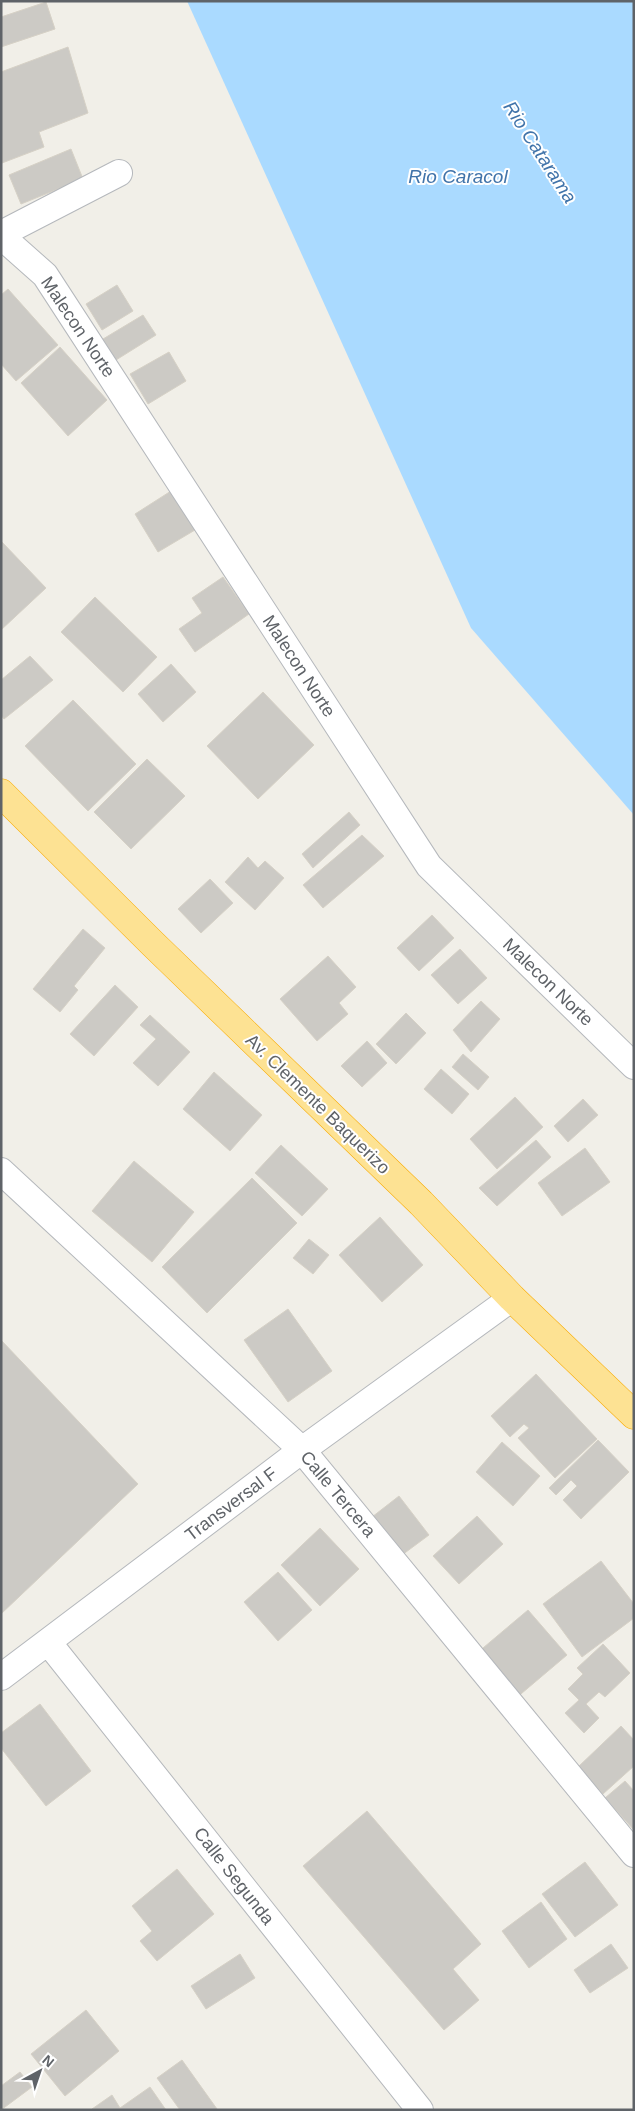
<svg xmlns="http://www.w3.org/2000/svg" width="635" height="2111" viewBox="0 0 635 2111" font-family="Helvetica,sans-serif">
<rect width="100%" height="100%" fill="#f1efe8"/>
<path fill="#aadaff" d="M187 1H634V815L471 628Z"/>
<path fill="#cccac5" stroke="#d6d1c6" d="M46 2 55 29 1 47V17Z
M68 47 88 113 39 132 44 147 2 163 1 72Z
M71 149 83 179 21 204 9 175Z
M117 285 133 311 102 330 86 304Z
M8 289 58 345 16 381 1 364V295Z
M143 315 156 335 116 360 103 339Z
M60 347 107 400 68 436 21 383Z
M169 352 186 381 148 404 130 374Z
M171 491 195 530 158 552 135 514Z
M1 541 46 588 1 630Z
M223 577 249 614 195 652 179 629 202 613 192 598Z
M95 597 157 657 123 692 61 632Z
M30 656 53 680 4 719 1 715V680Z
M171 664 196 692 163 722 138 694Z
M263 692 314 745 258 799 207 746Z
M73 700 136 764 88 811 25 746Z
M147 759 185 796 131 849 94 812Z
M349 812 360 825 313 868 302 854Z
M362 835 384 856 323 908 303 885Z
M248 857 258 868 265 861 284 878 255 910 225 882Z
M210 879 233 903 201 933 178 909Z
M432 915 454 938 419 971 397 948Z
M83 929 105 948 74 986 78 990 60 1012 33 989Z
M460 949 487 978 458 1004 431 975Z
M328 956 356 987 339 1003 348 1014 317 1041 280 999Z
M115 985 138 1007 94 1056 70 1034Z
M481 1001 500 1019 471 1052 453 1030Z
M406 1013 426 1033 396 1064 376 1044Z
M150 1015 190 1052 158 1086 133 1063 156 1039 140 1025Z
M367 1041 387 1063 362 1087 341 1066Z
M463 1054 489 1077 478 1090 452 1067Z
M441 1069 469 1094 452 1114 424 1089Z
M214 1072 262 1115 230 1151 183 1109Z
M515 1097 543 1127 497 1169 470 1139Z
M583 1099 598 1115 568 1142 554 1126Z
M536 1140 551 1157 497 1206 479 1188Z
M281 1145 328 1189 302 1216 255 1173Z
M585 1148 610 1182 562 1216 538 1183Z
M134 1161 194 1212 152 1262 92 1211Z
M252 1178 297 1223 207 1313 162 1267Z
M380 1217 423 1265 382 1302 339 1255Z
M309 1239 329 1255 313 1274 293 1258Z
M288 1309 332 1371 288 1402 244 1340Z
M1 1340 138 1484 1 1614Z
M536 1374 597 1439 555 1478 518 1438 529 1428 524 1424 510 1437 491 1416Z
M598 1440 629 1472 581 1519 563 1500 577 1486 571 1480 556 1495 549 1488Z
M502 1442 540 1476 513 1506 476 1472Z
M399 1496 429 1535 402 1555 372 1517Z
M477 1516 503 1544 459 1584 433 1556Z
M320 1528 359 1569 320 1606 281 1565Z
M601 1561 634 1604V1618L582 1657 543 1604Z
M278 1572 312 1610 278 1641 244 1602Z
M528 1610 567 1655 515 1699 477 1653Z
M603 1644 630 1673 605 1697 599 1692 586 1704 599 1718 584 1733 565 1713 579 1700 568 1689 583 1674 577 1668Z
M40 1704 91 1771 46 1806 1 1748V1733Z
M621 1726 634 1740V1766L603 1794 578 1767Z
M625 1781 634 1791V1830L605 1798Z
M367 1811 481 1944 453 1969 479 2000 444 2030 303 1866Z
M585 1862 618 1905 575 1937 542 1894Z
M177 1869 214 1914 157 1961 140 1941 152 1931 132 1906Z
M541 1902 567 1939 529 1968 502 1931Z
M611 1944 628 1968 590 1993 574 1970Z
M240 1954 255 1978 206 2009 191 1986Z
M86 2010 119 2051 65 2096 31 2054Z
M182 2060 217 2109 216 2110H180L157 2078Z
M20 2072 32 2087 1 2110V2086Z
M150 2087 166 2110 92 2109 112 2095 120 2108Z"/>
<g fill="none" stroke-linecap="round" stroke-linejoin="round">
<defs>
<path id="street" d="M1 234 119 173
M1 236 45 275 429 866 634 1066
M1 1171 302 1450 634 1854
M48 1642 420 2110
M1 1677 302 1450 512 1298"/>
<path id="highway" d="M1 793 153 944 421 1203 512 1298 634 1415"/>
</defs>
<use href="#street" stroke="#b5b8bc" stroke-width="28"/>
<use href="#highway" stroke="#f9ab00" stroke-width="29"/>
<use href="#street" stroke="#fff" stroke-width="26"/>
<use href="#highway" stroke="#fde293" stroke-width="28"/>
</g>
<g text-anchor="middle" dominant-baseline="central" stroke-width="4" stroke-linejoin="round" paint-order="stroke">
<g font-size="18" fill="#5f6368" stroke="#fff">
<text transform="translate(78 327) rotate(56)">Malecon Norte</text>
<text transform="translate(299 666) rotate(57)">Malecon Norte</text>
<text transform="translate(548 982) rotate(44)">Malecon Norte</text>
<text transform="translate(318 1104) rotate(44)">Av. Clemente Baquerizo</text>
<text transform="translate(338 1494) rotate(50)">Calle Tercera</text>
<text transform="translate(231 1504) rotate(-37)">Transversal F</text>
<text transform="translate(234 1876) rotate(52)">Calle Segunda</text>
</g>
<g font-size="19" font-style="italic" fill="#4174aa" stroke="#fff">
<text transform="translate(540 152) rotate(57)">Rio Catarama</text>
<text x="458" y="176">Rio Caracol</text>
</g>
</g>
<rect width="635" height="2111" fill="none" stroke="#5f6368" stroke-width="5"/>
<g transform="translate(40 2071) rotate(40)" stroke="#ffffff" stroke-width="4" paint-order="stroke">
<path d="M0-4L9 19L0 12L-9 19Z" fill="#5f6368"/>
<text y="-8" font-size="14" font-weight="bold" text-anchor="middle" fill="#5f6368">N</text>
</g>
</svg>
